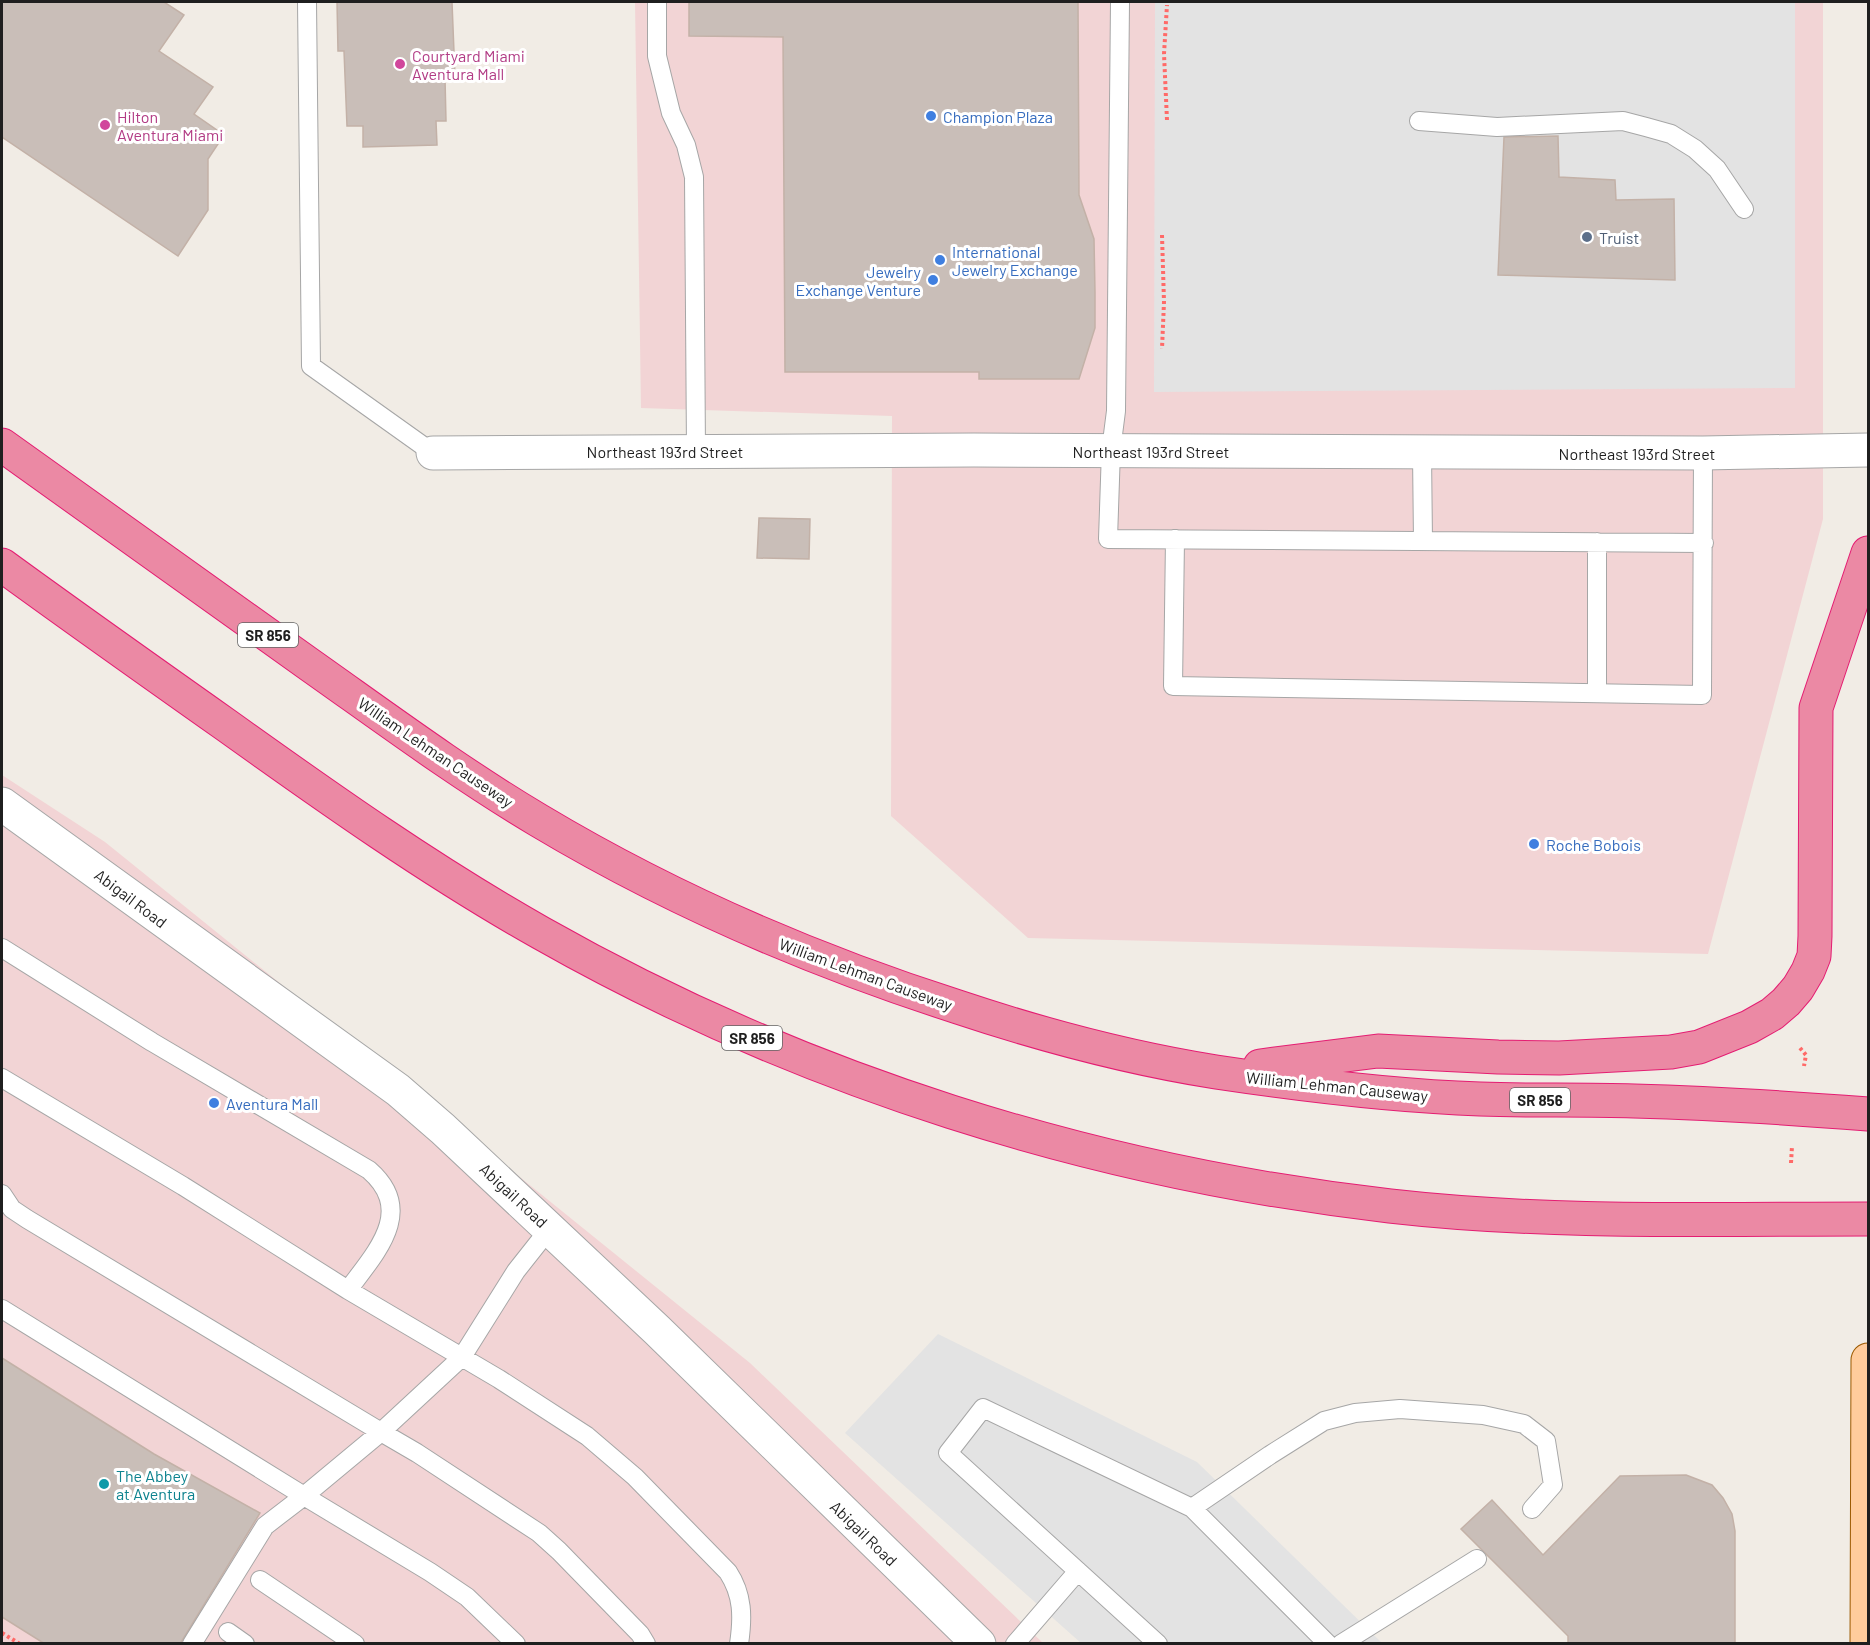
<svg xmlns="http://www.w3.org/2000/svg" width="1870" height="1645" viewBox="0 0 1870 1645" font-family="Barlow,sans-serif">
<rect width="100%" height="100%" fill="#f1ece5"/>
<path fill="#f2d4d5" d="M635 2H1823V519L1708 954 1028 938 891 816 892 416 641 408Z
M2 775 105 842 750 1363 1043 1643H2Z"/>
<path fill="#e3e3e3" d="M1155 2H1795V388L1154 392Z
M938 1334 1197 1462 1382 1643H1081L845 1433Z"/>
<path fill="#c9beb8" stroke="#c3b1a7" stroke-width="1.5" d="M2 2H164L184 15 159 51 213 87 194 114 224 135 208 159V210L178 256 2 137Z
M337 2H452L455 77 445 78 446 121H436L437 145 363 147V126H347L344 51H338Z
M689 2H1078L1079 195 1094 239 1095 292V328L1079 379H979V372H785L783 37 689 36Z
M1558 136 1559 177 1615 180 1616 200 1674 199 1675 280 1498 275 1504 137Z
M759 518 810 519 809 559 757 558Z
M2 1358 154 1454 260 1513 180 1644H45L2 1617Z
M1686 1475 1712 1485 1723 1498 1732 1514 1735 1531V1644H1568V1636L1461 1529 1492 1500 1543 1555 1620 1476Z"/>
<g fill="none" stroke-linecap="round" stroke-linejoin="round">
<defs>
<path id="service" d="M307 2 311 366 433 453
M657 2V56L671 113 686 145 694 177 696 451
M1120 2 1116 411 1111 450 1108 539 1704 543
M1419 121 1497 127 1623 121 1646 127 1671 134 1695 149 1717 169 1744 209
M1422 453 1423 541
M1175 539 1173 686 1702 695 1703 453
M1597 542V693
M2 948 152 1042 369 1170C416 1211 376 1252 348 1290
M2 1078 183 1186 348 1290 499 1379 587 1436 635 1477 728 1572C743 1595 743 1617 739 1644
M2 1194 12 1209 27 1219 381 1432 304 1496 430 1572 467 1597 516 1644
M550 1228 516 1271 462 1357 381 1432 417 1453 539 1533 559 1551 640 1634 646 1644
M2 1309 304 1496 265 1526 192 1644
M1192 1508 1270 1455 1324 1421 1355 1413 1400 1409 1483 1415 1524 1424 1546 1441 1553 1485 1532 1509
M260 1580 355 1644
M228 1632 245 1644
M1015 1644 1078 1571
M1158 1644 948 1453 983 1408 1192 1508 1328 1644
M1341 1644 1477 1559"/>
<path id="minor" d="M433 453 974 450 1703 453 1868 450
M2 804 398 1090 443 1129 657 1330 979 1644"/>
<path id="primary" d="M1867 1644 1868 1360"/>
<path id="motorway" d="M2 445C104 518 207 591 310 665 385 718 459 773 538 820 670 899 811 960 958 1007 1042 1035 1128 1058 1216 1072 1303 1085 1392 1096 1480 1099 1531 1101 1582 1099 1634 1101 1712 1103 1790 1108 1868 1114
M2 565C76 619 151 672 226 725 328 798 431 871 541 933 800 1080 1093 1172 1390 1206 1548 1224 1709 1219 1868 1219
M1260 1066 1378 1051 1498 1057 1559 1058 1671 1052 1699 1047 1749 1027 1772 1014 1786 1002 1798 988 1808 971 1814 956 1815 936 1816 708 1868 553"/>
</defs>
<use href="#service" stroke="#a6a6a6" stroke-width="20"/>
<use href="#minor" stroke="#a6a6a6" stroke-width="35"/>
<use href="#primary" stroke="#9b5a00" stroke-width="35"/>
<use href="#motorway" stroke="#e41d72" stroke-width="35"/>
<path stroke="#ff6a68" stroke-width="4" stroke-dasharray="3 3" stroke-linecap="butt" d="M1167 120 1164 54 1167 5
M1162 235 1164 302 1162 349
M1800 1048 1806 1055 1804 1066
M1791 1163 1792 1146
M2 1633 20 1644"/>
<use href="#service" stroke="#fff" stroke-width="18"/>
<use href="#minor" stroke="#fff" stroke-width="33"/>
<use href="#primary" stroke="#ffcc9c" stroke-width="33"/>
<use href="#motorway" stroke="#eb89a4" stroke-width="33"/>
</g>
<g fill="#d1479c" stroke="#fff" stroke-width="2">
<circle cx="400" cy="64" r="6"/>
<circle cx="105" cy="125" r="6"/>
</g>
<g fill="#3f7fe0" stroke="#fff" stroke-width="2">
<circle cx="931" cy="116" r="6"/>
<circle cx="940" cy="260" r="6"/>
<circle cx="933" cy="280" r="6"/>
<circle cx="1534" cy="844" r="6"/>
<circle cx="214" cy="1103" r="6"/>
</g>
<circle fill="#5c6f8a" stroke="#fff" stroke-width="2" cx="1587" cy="237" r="6"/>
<circle fill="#0f9aa8" stroke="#fff" stroke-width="2" cx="104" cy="1484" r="6"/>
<g text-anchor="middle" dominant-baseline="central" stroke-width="6" stroke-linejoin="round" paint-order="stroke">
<g fill="#fff" stroke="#626262" stroke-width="1.5">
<rect x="238" y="623" width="60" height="24" rx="4.5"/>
<rect x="722" y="1026" width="60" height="24" rx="4.5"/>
<rect x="1510" y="1088" width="60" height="24" rx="4.5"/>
</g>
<g font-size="15" font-weight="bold" fill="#1f1f1f">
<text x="268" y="635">SR 856</text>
<text x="752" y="1038">SR 856</text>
<text x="1540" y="1100">SR 856</text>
</g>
<g font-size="16" fill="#b23c85" stroke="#fff" text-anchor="start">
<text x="412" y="55">Courtyard Miami<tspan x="412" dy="18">Aventura Mall</tspan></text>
<text x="117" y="116">Hilton<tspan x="117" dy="18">Aventura Miami</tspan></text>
</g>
<g font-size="16" fill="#366cbe" stroke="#fff" text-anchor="start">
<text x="943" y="116">Champion Plaza</text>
<text x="952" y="251">International<tspan x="952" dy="18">Jewelry Exchange</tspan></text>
<text x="921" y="271" text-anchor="end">Jewelry<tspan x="921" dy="18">Exchange Venture</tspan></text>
<text x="1546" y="844">Roche Bobois</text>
<text x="226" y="1103">Aventura Mall</text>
</g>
<g font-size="16" fill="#4e5e75" stroke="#fff" text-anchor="start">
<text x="1599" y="237">Truist</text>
</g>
<g font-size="16" fill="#1f1f1f" stroke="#fff">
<text x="665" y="451">Northeast 193rd Street</text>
<text x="1151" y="451">Northeast 193rd Street</text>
<text x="1637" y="453">Northeast 193rd Street</text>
<text transform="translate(436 752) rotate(34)">William Lehman Causeway</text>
<text transform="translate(131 898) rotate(37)">Abigail Road</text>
<text transform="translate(866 974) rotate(20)">William Lehman Causeway</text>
<text transform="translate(1337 1086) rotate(6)">William Lehman Causeway</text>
<text transform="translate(514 1195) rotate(43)">Abigail Road</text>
<text transform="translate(864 1533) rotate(44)">Abigail Road</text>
</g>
<g font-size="16" fill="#0d838f" stroke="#fff" text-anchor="start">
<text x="116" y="1475">The Abbey<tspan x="116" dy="18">at Aventura</tspan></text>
</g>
</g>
<rect width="1870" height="1645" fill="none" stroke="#1f1f1f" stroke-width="6"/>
</svg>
